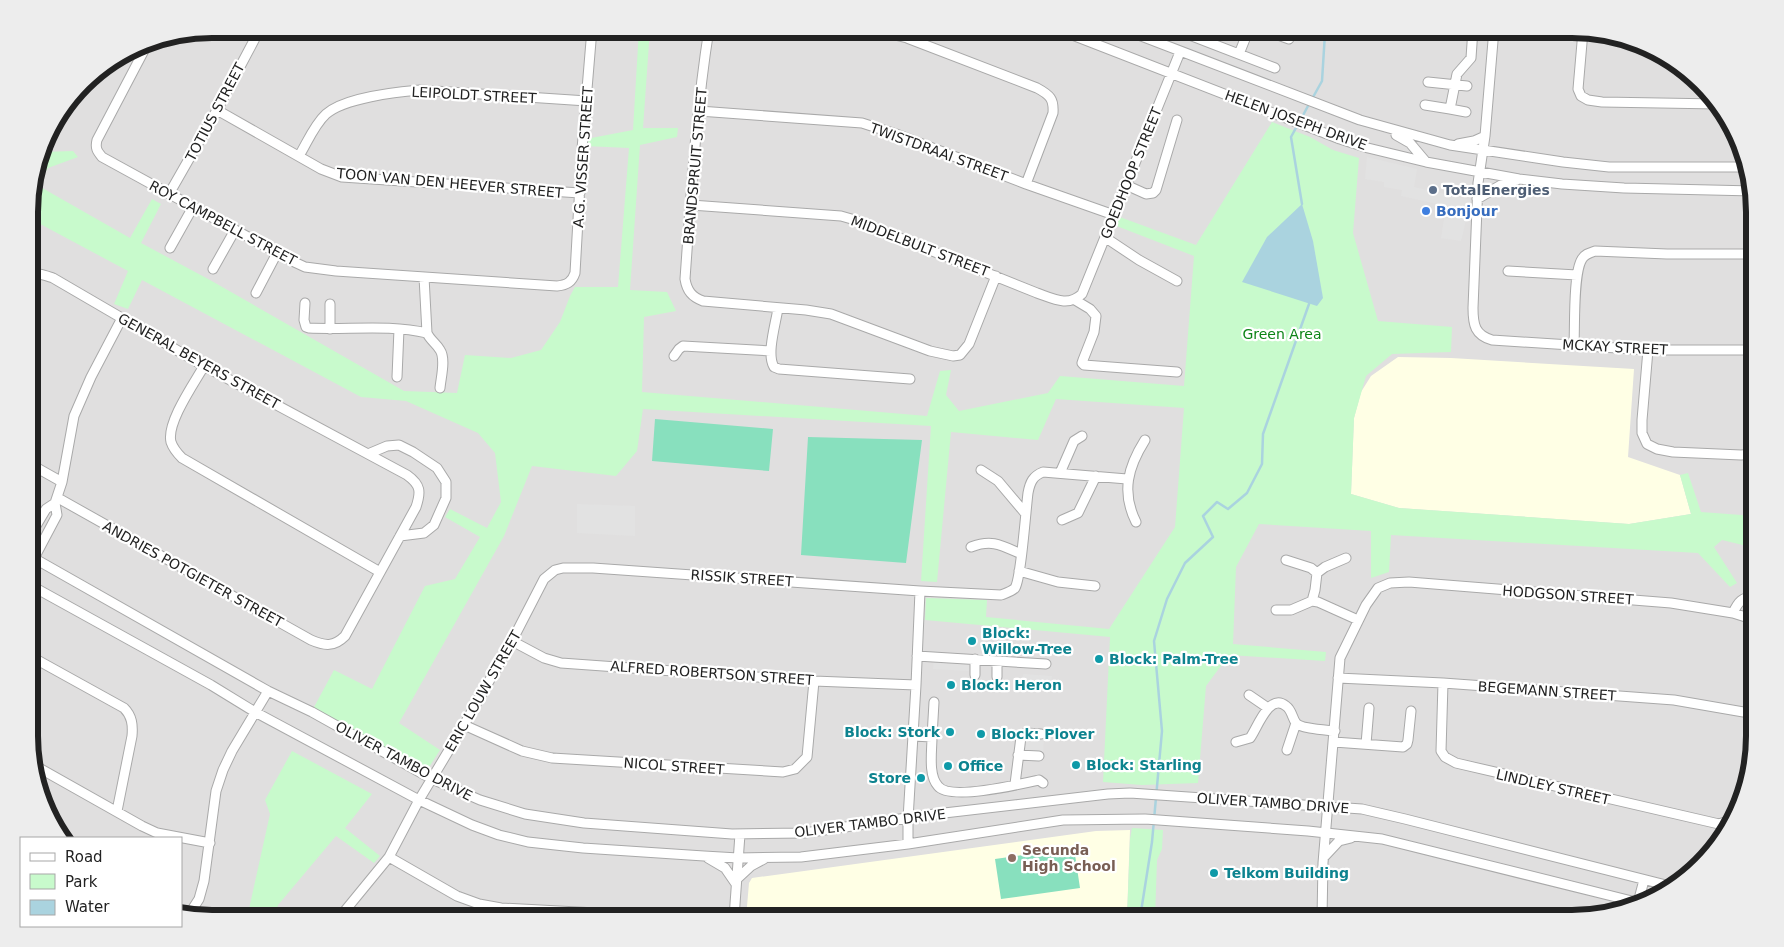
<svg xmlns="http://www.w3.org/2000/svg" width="1784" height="947" viewBox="0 0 1784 947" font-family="'DejaVu Sans',sans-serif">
<rect width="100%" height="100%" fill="#f2efe9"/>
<path fill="#e0dfdf" d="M212 29H1572L1653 48 1724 110 1754 188 1755 735 1736 816 1674 888 1584 918H212L181 911V838H61L30 759 29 200 48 131 91 74 142 43Z"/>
<path fill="#ffffe5" d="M1398 357 1451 358 1634 369 1628 457 1680 475 1691 514 1629 524 1399 508 1351 494 1354 418 1361 392 1371 376Z
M1130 830 1127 918H746L749 883 752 878 1096 831Z"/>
<path fill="#c8facc" d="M639 29H650L643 128H678L677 137 640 145 630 290 667 292 676 311 644 317 642 392 927 416 940 371 951 370 946 395 959 411 1048 393 1060 376 1184 386 1194 256 1114 225 1117 216 1196 245 1272 122 1310 137 1333 150 1359 158 1353 233 1378 321 1452 327 1451 352 1392 354 1366 376 1354 418 1351 494 1399 508 1629 524 1691 514 1680 475 1688 473 1701 512 1755 516V548L1722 540 1714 547 1737 583 1730 587 1698 553 1391 535 1389 572 1371 578V531L1259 524 1236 567 1233 644 1326 652 1325 661 1229 655 1206 686 1198 783 1142 785 1103 782 1110 637 925 620 926 598 987 600 986 617 1109 629 1175 527 1184 408 1056 399 1038 440 951 432 937 582 921 581 931 426 643 409 637 451 616 476 532 466 504 536 399 723 440 750 426 772 313 709 334 670 372 689 425 586 455 579 480 537 445 517 450 509 487 528 501 502 495 453 478 433 406 401 361 397 142 280 128 309 114 304 128 271 29 218V200L42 152 73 151 78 157 48 168 37 185 130 238 152 199 161 204 141 243 210 280 404 391 457 393 465 355 511 358 541 350 560 322 570 296 575 287H618L629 148 585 146 586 139 633 130Z
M292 751 372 794 345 828 380 856 374 863 336 836 278 905 274 918H247L270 814 265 800Z
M1132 828 1163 830 1162 849 1157 860 1155 918H1127L1130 839Z"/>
<path fill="#88e0be" d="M655 419 773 429 769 471 652 461Z
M808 437 922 440 906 563 801 555Z
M1074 848 1080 888 1001 899 995 859Z"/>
<path fill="#e2e2e2" d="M1367 157 1417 169 1414 187 1471 200 1461 241 1441 238 1446 206 1401 196 1402 190 1384 187V182L1365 179Z
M577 504 635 506V536L577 533Z
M934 659 969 662V671L933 669Z
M1023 674 1052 676 1051 687 1022 685Z
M1025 736 1044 737 1043 753 1023 752Z"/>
<path fill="#aad3df" d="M1302 204 1313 241 1323 298 1317 306 1242 282 1267 237Z"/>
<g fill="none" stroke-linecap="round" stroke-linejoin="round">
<path stroke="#aad3df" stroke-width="2.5" d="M1312 99 1322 81 1325 33 1326 29
M1300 121 1309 104
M1297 126 1291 137 1302 204
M1140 918 1152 842 1162 731 1154 641 1167 599 1185 563 1213 537 1203 516 1217 502 1228 509 1247 493 1262 464 1263 434 1309 304"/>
<defs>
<path id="minor" d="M709 29C696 111 691 195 685 279 687 291 692 297 703 301L806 310 831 314 930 351 953 356 960 355 969 344 996 276
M862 29 875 30 907 38 1037 88C1050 95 1054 99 1053 113L1026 184
M1057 29 1340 139 1368 148 1426 162 1519 179 1562 184 1624 188 1754 191
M1123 29 1360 120 1450 145 1563 162 1609 167H1746
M1174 29 1275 68
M1261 29 1289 39
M1494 29 1485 136 1478 183 1473 308C1473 325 1475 335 1492 340L1648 350H1754
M1583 31 1578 89 1581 96 1588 100 1602 102 1718 104
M149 41 97 140C95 148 97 151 102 157L292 261 305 267 336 271 557 286C567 285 572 282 575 273L582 149 592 29
M1239 54 1249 29
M1428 82 1467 86
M1425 105 1450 109 1457 74 1471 58 1473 29
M1450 109 1466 112
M217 110 321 169 342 177 580 193
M699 111 862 123 896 134 1026 184 1114 215
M1396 135 1410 143 1426 162
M1458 144 1474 141 1485 136
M299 156C307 143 314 125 326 114 344 98 396 92 420 90L587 101
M1126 185 1146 194 1153 193 1156 190 1177 120
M169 194 217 110 260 29
M1477 199 1501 185 1517 180
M691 205 841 216 855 220 1037 293C1054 299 1068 307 1082 294L1180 52
M1106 238 1139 260 1177 281
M170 248 193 207
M213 269 235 230
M1508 271 1577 275
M29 276C38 272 44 275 53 278L204 366 407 475C421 485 421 492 416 507L345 636C334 647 325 646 311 640L58 498
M424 277 427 333C430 340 436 343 440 350 446 359 441 377 440 388
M256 293 277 253
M1075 300 1090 309 1096 316 1094 332 1083 360 1082 363 1084 365 1177 372
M305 303 304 320 306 327 309 328C348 330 389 324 427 333
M330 304V329
M778 308C776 323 766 354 774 367L779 369 910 379
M1574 344C1575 326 1573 273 1582 259 1585 254 1589 253 1595 251L1667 254H1754
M1648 350 1642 420V433L1647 444 1657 449 1673 452 1741 455 1754 454
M674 356 679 349 683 346 771 351
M204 366C195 382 166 423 171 442 173 448 177 453 182 458L380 572
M397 377 399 329
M30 435V442
M368 454 387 446 399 445 413 452 437 468 446 482V498L434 525 424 533 400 536
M30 464 62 482
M981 470 998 481 1025 513
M1060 473 1074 441 1082 436
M1062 520 1078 513 1096 476
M1136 522C1121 492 1128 467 1145 440
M30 536 46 509 55 503
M971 547C992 539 1001 545 1021 554
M30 556 268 691 312 712 432 779 480 800 525 814 584 823 732 834 804 833 927 815 1108 794 1130 793 1362 809 1405 819 1674 887
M1286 560 1311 568 1317 573 1315 590 1312 601
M30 566 57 515 55 503 62 482 74 416 91 377 122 318
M1019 571 1058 582 1095 586
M1317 573 1325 567 1346 558
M30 585 211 685 255 712 419 800 472 825 499 835 528 842 583 848 704 856 738 858 801 857 908 844 1063 820 1145 819 1308 831 1382 839 1632 901
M1276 610H1291L1312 601 1318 602 1358 620
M1733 613C1738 602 1742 597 1755 596
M512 641 544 658 561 663 814 681 916 685
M30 656 124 708C132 716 133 725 132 736L117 811
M917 656 1046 664
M975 675V659
M997 677V661
M1338 678 1443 683 1674 700 1755 714
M1443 683 1441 751 1445 757 1456 763 1719 824 1728 821 1733 814 1749 764
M1249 695 1268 708
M464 725 522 751 552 758 783 772 795 769 807 757 814 681
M913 736 932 737C932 751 928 775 938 786 949 801 1021 784 1039 780L1043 783
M932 737 934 702
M1236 742 1250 738C1257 729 1269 692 1286 706 1292 710 1292 718 1296 723 1301 729 1327 730 1335 731
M1334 742 1403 747 1407 744 1408 740 1411 711
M1366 744 1369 708
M1287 750 1296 723
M1018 755 1039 756
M32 764 142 826 157 833 210 843
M1015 784 1021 737 1026 733 1041 734
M908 844V819L916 685 920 591
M389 857 457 896 479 904 501 908 615 914 625 918
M1324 857 1339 841 1351 838
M708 858 725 868 736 884
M737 879 751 866 764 859
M1639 899 1644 880
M190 913 199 899 204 881 216 791 223 770 232 751 268 691
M339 918 389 857 419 800 464 725 512 641 544 579 555 570 563 568H593L920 591 1001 595C1006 593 1011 592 1015 588 1021 579 1026 508 1028 493 1030 482 1033 476 1043 472L1127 479
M734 918 740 834
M1322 918 1323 863 1340 658 1366 605 1378 588 1390 583 1409 582 1671 603 1733 613 1755 620"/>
</defs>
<use href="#minor" stroke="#a9a9a9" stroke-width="11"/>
<use href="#minor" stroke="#fff" stroke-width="9"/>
</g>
<circle fill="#5c6f8a" stroke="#fff" stroke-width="2" cx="1433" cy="190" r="5"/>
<circle fill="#3f7fe0" stroke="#fff" stroke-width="2" cx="1426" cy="211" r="5"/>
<g fill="#0f9aa8" stroke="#fff" stroke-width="2">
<circle cx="972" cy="641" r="5"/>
<circle cx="1099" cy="659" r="5"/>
<circle cx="951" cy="685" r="5"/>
<circle cx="950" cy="732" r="5"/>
<circle cx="981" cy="734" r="5"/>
<circle cx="1076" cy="765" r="5"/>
<circle cx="948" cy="766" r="5"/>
<circle cx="921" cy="778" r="5"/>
<circle cx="1214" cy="873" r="5"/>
</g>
<circle fill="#8d6e63" stroke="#fff" stroke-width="2" cx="1012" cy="858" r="5"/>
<g text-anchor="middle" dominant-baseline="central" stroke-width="4.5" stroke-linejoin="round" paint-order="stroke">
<g font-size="14" fill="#222" stroke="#fff">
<text transform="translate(474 95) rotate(3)">LEIPOLDT STREET</text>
<text transform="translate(215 112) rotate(-62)">TOTIUS STREET</text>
<text transform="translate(1296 120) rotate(20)">HELEN JOSEPH DRIVE</text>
<text transform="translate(939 152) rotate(20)">TWISTDRAAI STREET</text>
<text transform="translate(583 157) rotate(-86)">A.G. VISSER STREET</text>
<text transform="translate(695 166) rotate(-85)">BRANDSPRUIT STREET</text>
<text transform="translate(1131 173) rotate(-68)">GOEDHOOP STREET</text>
<text transform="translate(450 183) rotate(5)">TOON VAN DEN HEEVER STREET</text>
<text transform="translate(223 223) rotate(28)">ROY CAMPBELL STREET</text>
<text transform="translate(920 246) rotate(21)">MIDDELBULT STREET</text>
<text transform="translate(1615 347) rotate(3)">MCKAY STREET</text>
<text transform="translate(199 361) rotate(29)">GENERAL BEYERS STREET</text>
<text transform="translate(193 574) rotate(29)">ANDRIES POTGIETER STREET</text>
<text transform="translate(742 578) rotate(4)">RISSIK STREET</text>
<text transform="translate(1568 595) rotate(4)">HODGSON STREET</text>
<text transform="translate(712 673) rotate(4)">ALFRED ROBERTSON STREET</text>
<text transform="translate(483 691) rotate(-60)">ERIC LOUW STREET</text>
<text transform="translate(1547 691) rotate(4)">BEGEMANN STREET</text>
<text transform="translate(404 761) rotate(28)">OLIVER TAMBO DRIVE</text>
<text transform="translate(674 766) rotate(4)">NICOL STREET</text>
<text transform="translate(1553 787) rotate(13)">LINDLEY STREET</text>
<text transform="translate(1273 803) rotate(4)">OLIVER TAMBO DRIVE</text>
<text transform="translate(870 823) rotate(-7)">OLIVER TAMBO DRIVE</text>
</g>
<g font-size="14" font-weight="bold" fill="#4e5e75" stroke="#fff" text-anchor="start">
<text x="1443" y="190">TotalEnergies</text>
</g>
<g font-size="14" font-weight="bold" fill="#366cbe" stroke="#fff" text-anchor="start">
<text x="1436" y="211">Bonjour</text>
</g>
<g font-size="14" fill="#0c8416" stroke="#fff">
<text x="1282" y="334">Green Area</text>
</g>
<g font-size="14" font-weight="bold" fill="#0d838f" stroke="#fff" text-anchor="start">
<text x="982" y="633">Block:<tspan x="982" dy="16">Willow-Tree</tspan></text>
<text x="1109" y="659">Block: Palm-Tree</text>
<text x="961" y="685">Block: Heron</text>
<text x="940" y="732" text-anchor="end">Block: Stork</text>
<text x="991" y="734">Block: Plover</text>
<text x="1086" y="765">Block: Starling</text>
<text x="958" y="766">Office</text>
<text x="911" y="778" text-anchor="end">Store</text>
<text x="1224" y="873">Telkom Building</text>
</g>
<g font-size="14" font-weight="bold" fill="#785e54" stroke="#fff" text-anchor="start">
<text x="1022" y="850">Secunda<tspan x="1022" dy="16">High School</tspan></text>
</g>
</g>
<path d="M0 0H1784V947H0ZM212 38H1572A174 174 0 0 1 1746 212V736A174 174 0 0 1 1572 910H212A174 174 0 0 1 38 736V212A174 174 0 0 1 212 38Z" fill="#ededed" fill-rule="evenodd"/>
<path fill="none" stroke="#222" stroke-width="6" d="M212 38H1572A174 174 0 0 1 1746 212V736A174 174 0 0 1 1572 910H212A174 174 0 0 1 38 736V212A174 174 0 0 1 212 38Z"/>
<rect x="20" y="837" width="162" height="90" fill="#ffffff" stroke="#a7a7a7"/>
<rect x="30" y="853" width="25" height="8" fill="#ffffff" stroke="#a7a7a7"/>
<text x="65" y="862" font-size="15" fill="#222222">Road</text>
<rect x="30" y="874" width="25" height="15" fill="#c8facc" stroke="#a7a7a7"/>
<text x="65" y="887" font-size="15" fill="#222222">Park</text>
<rect x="30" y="900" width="25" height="15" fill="#aad3df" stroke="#a7a7a7"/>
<text x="65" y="912" font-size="15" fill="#222222">Water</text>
</svg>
